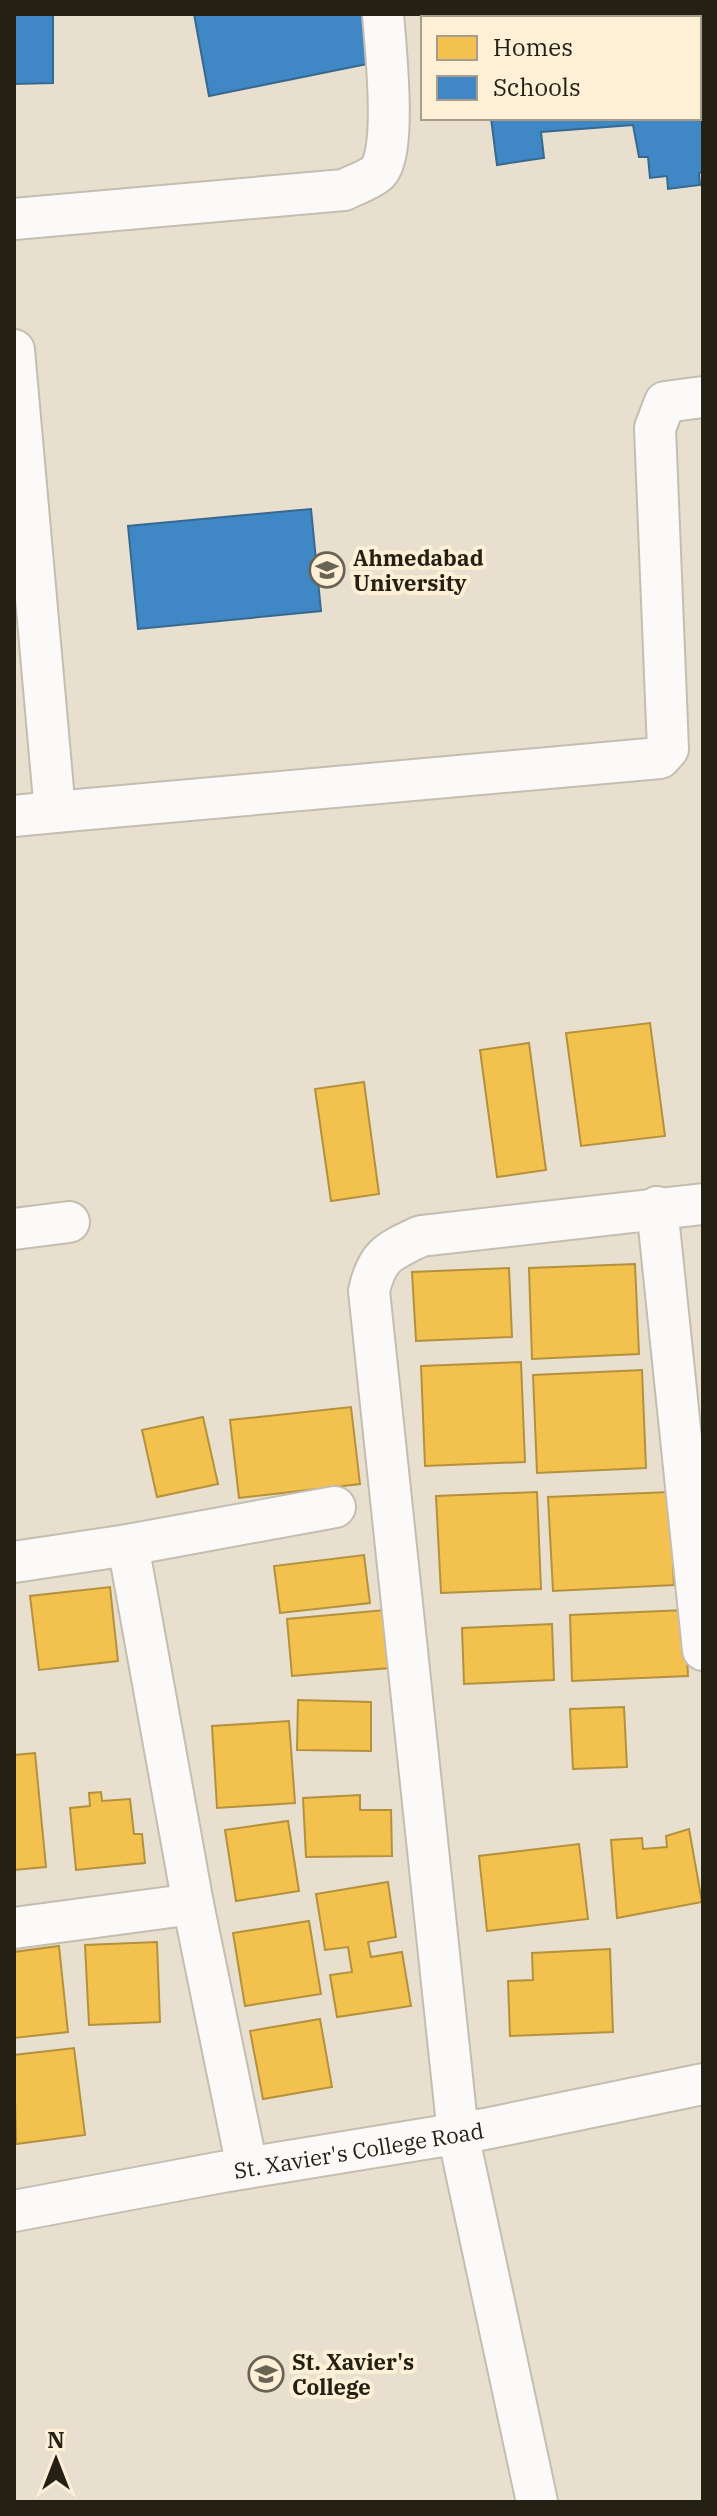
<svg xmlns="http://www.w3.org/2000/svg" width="717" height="2516" viewBox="0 0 717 2516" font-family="'IBM Plex Serif',serif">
<rect width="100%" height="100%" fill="#e8dfce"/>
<path fill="#f2c14e" stroke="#b4913d" stroke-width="2" d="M650 1023 665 1136 581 1146 566 1033Z
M529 1043 546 1170 497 1177 480 1050Z
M364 1082 379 1194 331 1201 315 1089Z
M635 1264 639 1354 532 1359 529 1268Z
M509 1268 512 1337 416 1341 412 1272Z
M521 1362 525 1462 425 1466 421 1366Z
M642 1370 646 1468 537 1473 533 1375Z
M351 1407 360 1484 239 1498 230 1420Z
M203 1417 218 1484 157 1497 142 1430Z
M537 1492 541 1589 441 1593 436 1496Z
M670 1492 674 1585 553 1591 548 1497Z
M364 1555 370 1603 280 1613 274 1566Z
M110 1587 118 1661 39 1670 30 1596Z
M385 1610 390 1668 292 1676 287 1619Z
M685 1610 688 1676 572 1681 570 1615Z
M552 1624 554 1680 464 1684 462 1628Z
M298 1700 371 1702V1751L297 1750Z
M624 1707 627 1767 573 1769 570 1709Z
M289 1721 295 1803 217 1808 212 1726Z
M35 1753 46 1867 14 1870V1755Z
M101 1792 102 1801 130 1799 134 1834H142L145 1863 76 1870 70 1808 90 1806 89 1793Z
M360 1795V1810H391L392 1856 306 1857 303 1798Z
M288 1821 299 1891 236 1901 225 1830Z
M689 1829 702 1902 617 1918 611 1840 642 1838 643 1849 667 1847 666 1836Z
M579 1844 588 1919 487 1931 479 1856Z
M388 1882 396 1937 368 1942 371 1957 402 1952 411 2006 337 2017 330 1975 352 1972 348 1947 325 1950 316 1894Z
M309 1921 321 1994 245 2006 233 1933Z
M157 1942 160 2022 89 2025 85 1945Z
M59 1946 68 2032 14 2038V1952Z
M610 1949 613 2032 510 2036 508 1981 533 1980 532 1953Z
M320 2019 332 2087 263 2099 250 2031Z
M74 2048 85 2135 16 2144 14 2055Z"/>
<path fill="#3f88c5" stroke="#376990" stroke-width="2" d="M14 14H53V83L14 84Z
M194 14H366L377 62 209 96Z
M703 31V172L699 173 700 185 668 189 667 176 650 178 648 157H639L633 125 541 132 544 158 497 165 491 118H699V32Z
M311 509 321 611 138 629 128 526Z"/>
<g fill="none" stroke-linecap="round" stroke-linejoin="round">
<defs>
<g id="minor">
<path d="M14 219 344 190C354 185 369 180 377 173 398 155 385 43 383 14"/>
<path d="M14 350 55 812 660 758 668 749 655 428 665 402 703 397"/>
<path d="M14 816 55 812"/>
<path d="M657 1207 703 1650"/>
<path d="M14 1229 69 1222"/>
<path d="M14 1562 128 1545"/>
<path d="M14 1928 193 1904"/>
<path d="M247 2167 193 1904 128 1545 335 1507"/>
<path id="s1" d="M14 2211 222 2172 485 2129 703 2084"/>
<path d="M537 2502 458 2134 369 1291C377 1255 389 1251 421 1236L703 1204"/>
</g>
</defs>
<use href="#minor" stroke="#c4beb0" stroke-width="44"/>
<use href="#minor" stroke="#fcfaf8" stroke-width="40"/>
</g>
<defs>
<symbol id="university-ring" viewBox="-11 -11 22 22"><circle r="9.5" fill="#fdf0d7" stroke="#696355" stroke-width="1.5"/><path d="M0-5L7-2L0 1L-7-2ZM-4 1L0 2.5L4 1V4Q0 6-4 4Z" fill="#696355"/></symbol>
</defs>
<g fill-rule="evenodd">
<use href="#university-ring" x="307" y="550" width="40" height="40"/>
<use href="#university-ring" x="246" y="2354" width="40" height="40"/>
</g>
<g text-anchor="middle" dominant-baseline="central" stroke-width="8" stroke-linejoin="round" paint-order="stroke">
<g font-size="22" font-weight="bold" fill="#252014" stroke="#fdf0d7" text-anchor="start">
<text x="353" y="557">Ahmedabad<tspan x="353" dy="25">University</tspan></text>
<text x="292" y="2361">St. Xavier's<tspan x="292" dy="25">College</tspan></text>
</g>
<g font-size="22" fill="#252014" stroke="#fdf0d7">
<text stroke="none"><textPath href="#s1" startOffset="350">St. Xavier's College Road</textPath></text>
</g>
</g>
<rect width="717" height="2516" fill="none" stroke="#252014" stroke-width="32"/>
<rect x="421" y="16" width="280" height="104" fill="#fdf0d7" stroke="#a79d89" stroke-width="2"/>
<rect x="437" y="36" width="40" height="24" fill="#f2c14e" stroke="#a79d89" stroke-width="2"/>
<text x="493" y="56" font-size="24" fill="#252014">Homes</text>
<rect x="437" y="76" width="40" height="24" fill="#3f88c5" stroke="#a79d89" stroke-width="2"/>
<text x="493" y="96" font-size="24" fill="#252014">Schools</text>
<g transform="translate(56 2460)" stroke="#fdf0d7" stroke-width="6" paint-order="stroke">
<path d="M0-6L14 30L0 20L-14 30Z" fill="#252014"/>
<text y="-12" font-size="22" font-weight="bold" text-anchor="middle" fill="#252014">N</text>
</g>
</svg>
